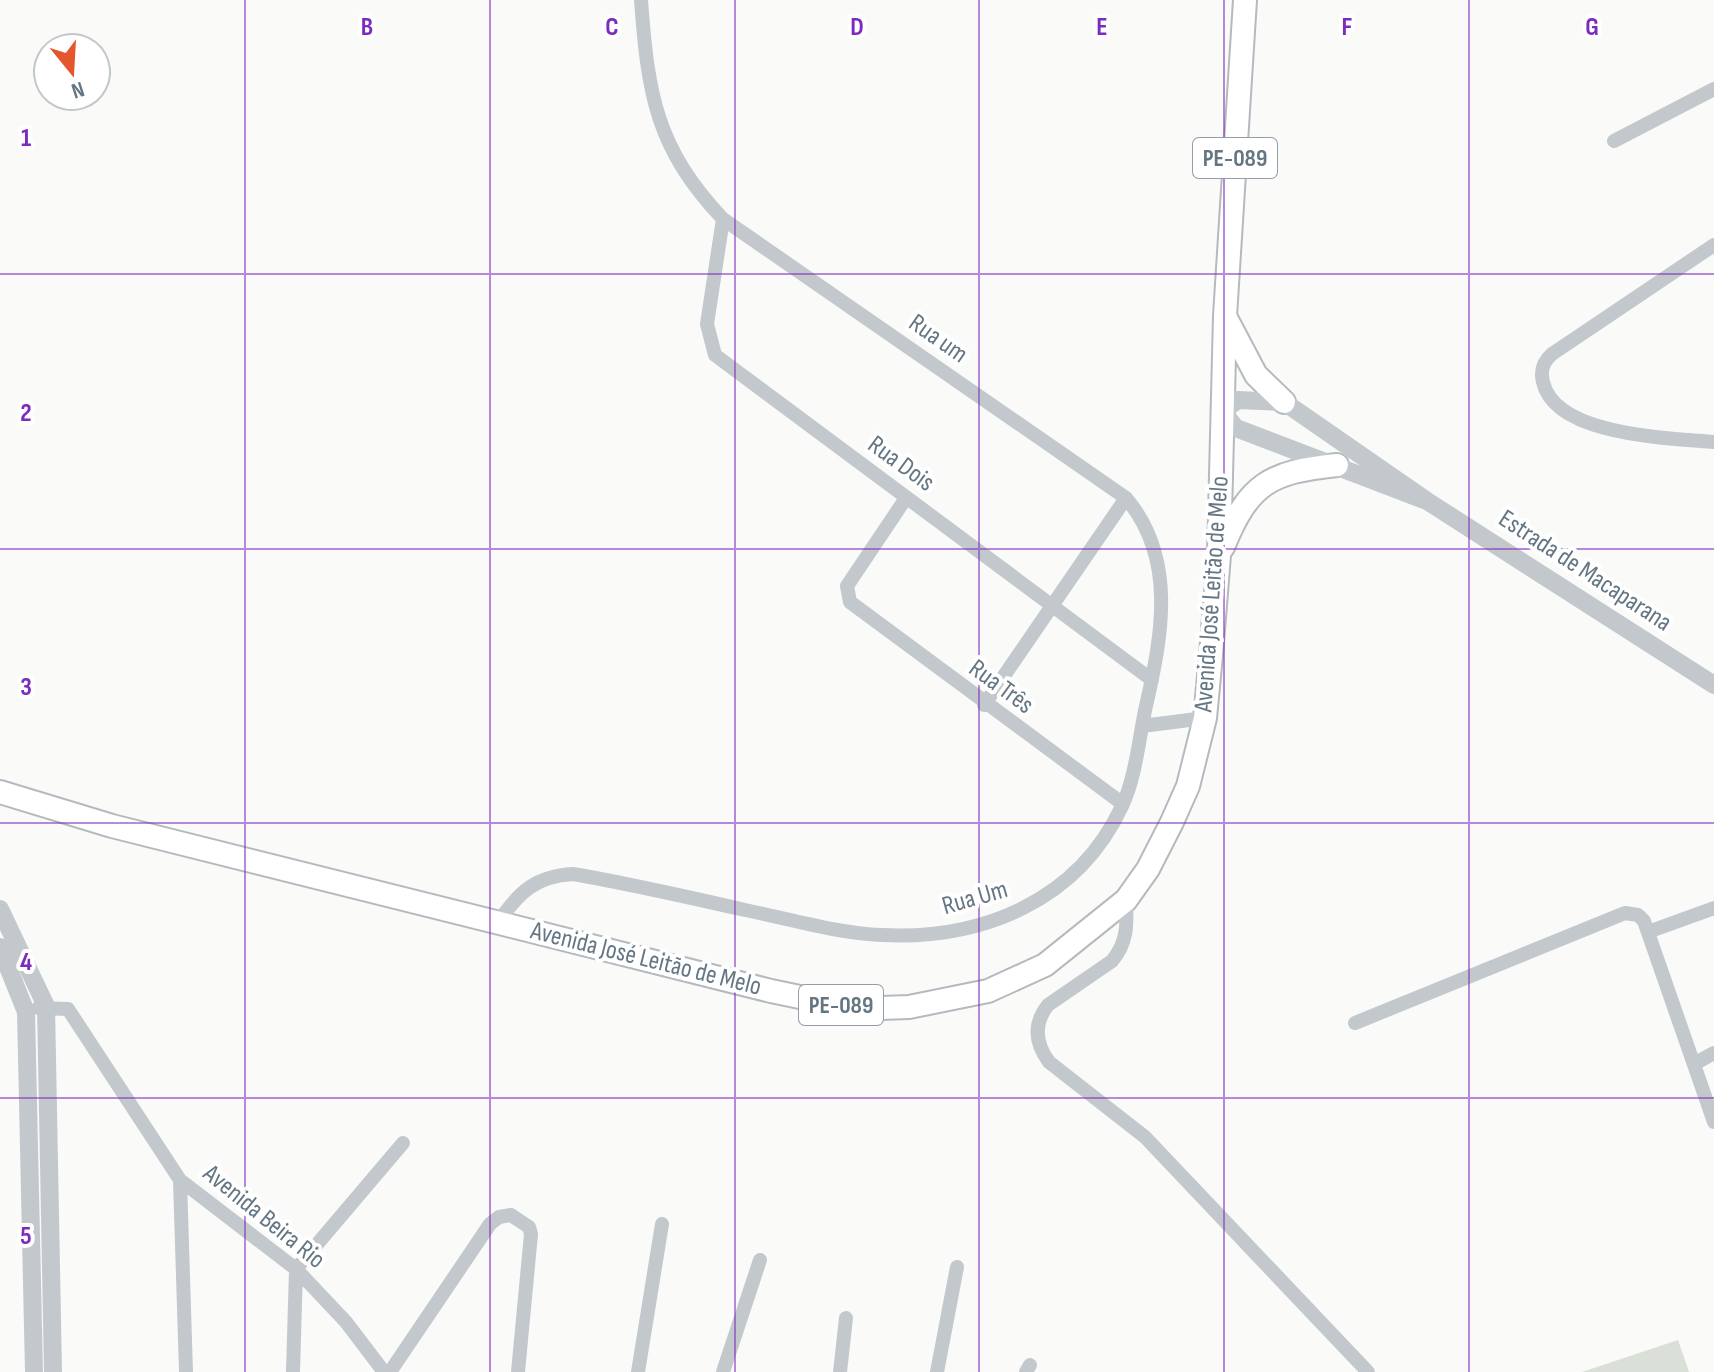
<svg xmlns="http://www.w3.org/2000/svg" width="1714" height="1372" viewBox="0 0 1714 1372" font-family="'Sofia Sans Condensed',sans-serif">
<rect width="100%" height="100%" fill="#fafaf8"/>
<path fill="#dadfd7" d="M1678 1340 1689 1372H1582Z"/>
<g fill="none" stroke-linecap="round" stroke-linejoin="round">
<defs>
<path id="primary" d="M1226 318 1256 375 1284 402
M1223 547C1249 483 1270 472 1337 465
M0 792 112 826 771 991 843 1006 881 1008 909 1007 988 991 1045 965 1126 900 1148 869 1172 822 1188 786 1205 718 1211 655 1219 555 1225 316 1245 0"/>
</defs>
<use href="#primary" stroke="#b5babe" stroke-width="26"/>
<path stroke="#c3c8cc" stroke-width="14" d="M641 0C648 95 656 148 723 219L707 324 715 355 1152 680
M1614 141 1714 89
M1714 245 1552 354C1543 362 1540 370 1543 382 1555 436 1669 438 1714 442
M906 498 847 586 850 602 1123 804
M984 705 1126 498
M1142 726 1205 718
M1126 900C1127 924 1128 942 1112 961L1048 1005C1033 1024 1035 1043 1049 1062L1145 1137 1368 1372
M499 921C519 892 536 876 573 874 631 884 688 897 745 910 790 919 836 933 882 935 982 940 1078 901 1122 806 1136 777 1139 737 1146 706 1162 636 1177 558 1126 498L723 219
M1648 932 1714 908
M38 1008 68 1009 180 1180 296 1269 346 1322 384 1372
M1355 1023 1625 913 1638 915 1644 921 1714 1122
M1694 1064 1714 1053
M180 1180 186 1372
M293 1372 296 1269 403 1143
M390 1372 490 1224 499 1217 511 1215 529 1227 531 1234 518 1372
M638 1372 662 1224
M723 1372 760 1260
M840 1372 846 1318
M937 1372 957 1267
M1026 1372 1030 1365"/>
<path stroke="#c3c8cc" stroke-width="18" d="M1427 501 1236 428 1222 411 1238 400 1284 402 1427 501 1714 685
M0 909 46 1006 53 1372
M0 947 26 1012 34 1372"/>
<use href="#primary" stroke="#fff" stroke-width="22"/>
</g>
<path fill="none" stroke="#7b2cbf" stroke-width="2" stroke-opacity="0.55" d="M245 0V1372M490 0V1372M735 0V1372M979 0V1372M1224 0V1372M1469 0V1372M0 274H1714M0 549H1714M0 823H1714M0 1098H1714"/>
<g text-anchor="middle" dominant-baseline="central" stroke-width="8" stroke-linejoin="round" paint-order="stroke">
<g fill="#fff" stroke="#939fa8" stroke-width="2">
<rect x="1193" y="138" width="84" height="40" rx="6"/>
<rect x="799" y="985" width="84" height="40" rx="6"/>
</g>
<g font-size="24" font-weight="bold" fill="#657683">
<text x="1235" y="158">PE-089</text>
<text x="841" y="1005">PE-089</text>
</g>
<g font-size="26" fill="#657683" stroke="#fff">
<text transform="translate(938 339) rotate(35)">Rua um</text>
<text transform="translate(901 464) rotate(36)">Rua Dois</text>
<text transform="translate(1585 571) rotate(33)">Estrada de Macaparana</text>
<text transform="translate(1212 594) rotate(-86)">Avenida José Leitão de Melo</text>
<text transform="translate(1001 687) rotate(36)">Rua Três</text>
<text transform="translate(975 898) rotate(-16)">Rua Um</text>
<text transform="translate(646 959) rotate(14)">Avenida José Leitão de Melo</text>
<text transform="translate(264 1217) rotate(39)">Avenida Beira Rio</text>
</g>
</g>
<g font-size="26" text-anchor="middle" font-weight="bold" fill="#7b2cbf" stroke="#fff" stroke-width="8" stroke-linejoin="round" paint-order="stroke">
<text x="367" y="35">B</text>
<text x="612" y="35">C</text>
<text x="857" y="35">D</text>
<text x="1102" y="35">E</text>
<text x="1347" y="35">F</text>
<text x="1592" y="35">G</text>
<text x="26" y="146">1</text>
<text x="26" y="421">2</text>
<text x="26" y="695">3</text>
<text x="26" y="970">4</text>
<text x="26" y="1244">5</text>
</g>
<g transform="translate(72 72) rotate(162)"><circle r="38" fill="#ffffff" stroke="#c1c8cd" stroke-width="2"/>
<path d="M0-6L14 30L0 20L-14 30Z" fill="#e4572e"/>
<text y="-12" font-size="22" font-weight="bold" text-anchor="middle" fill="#657683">N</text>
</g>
</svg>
